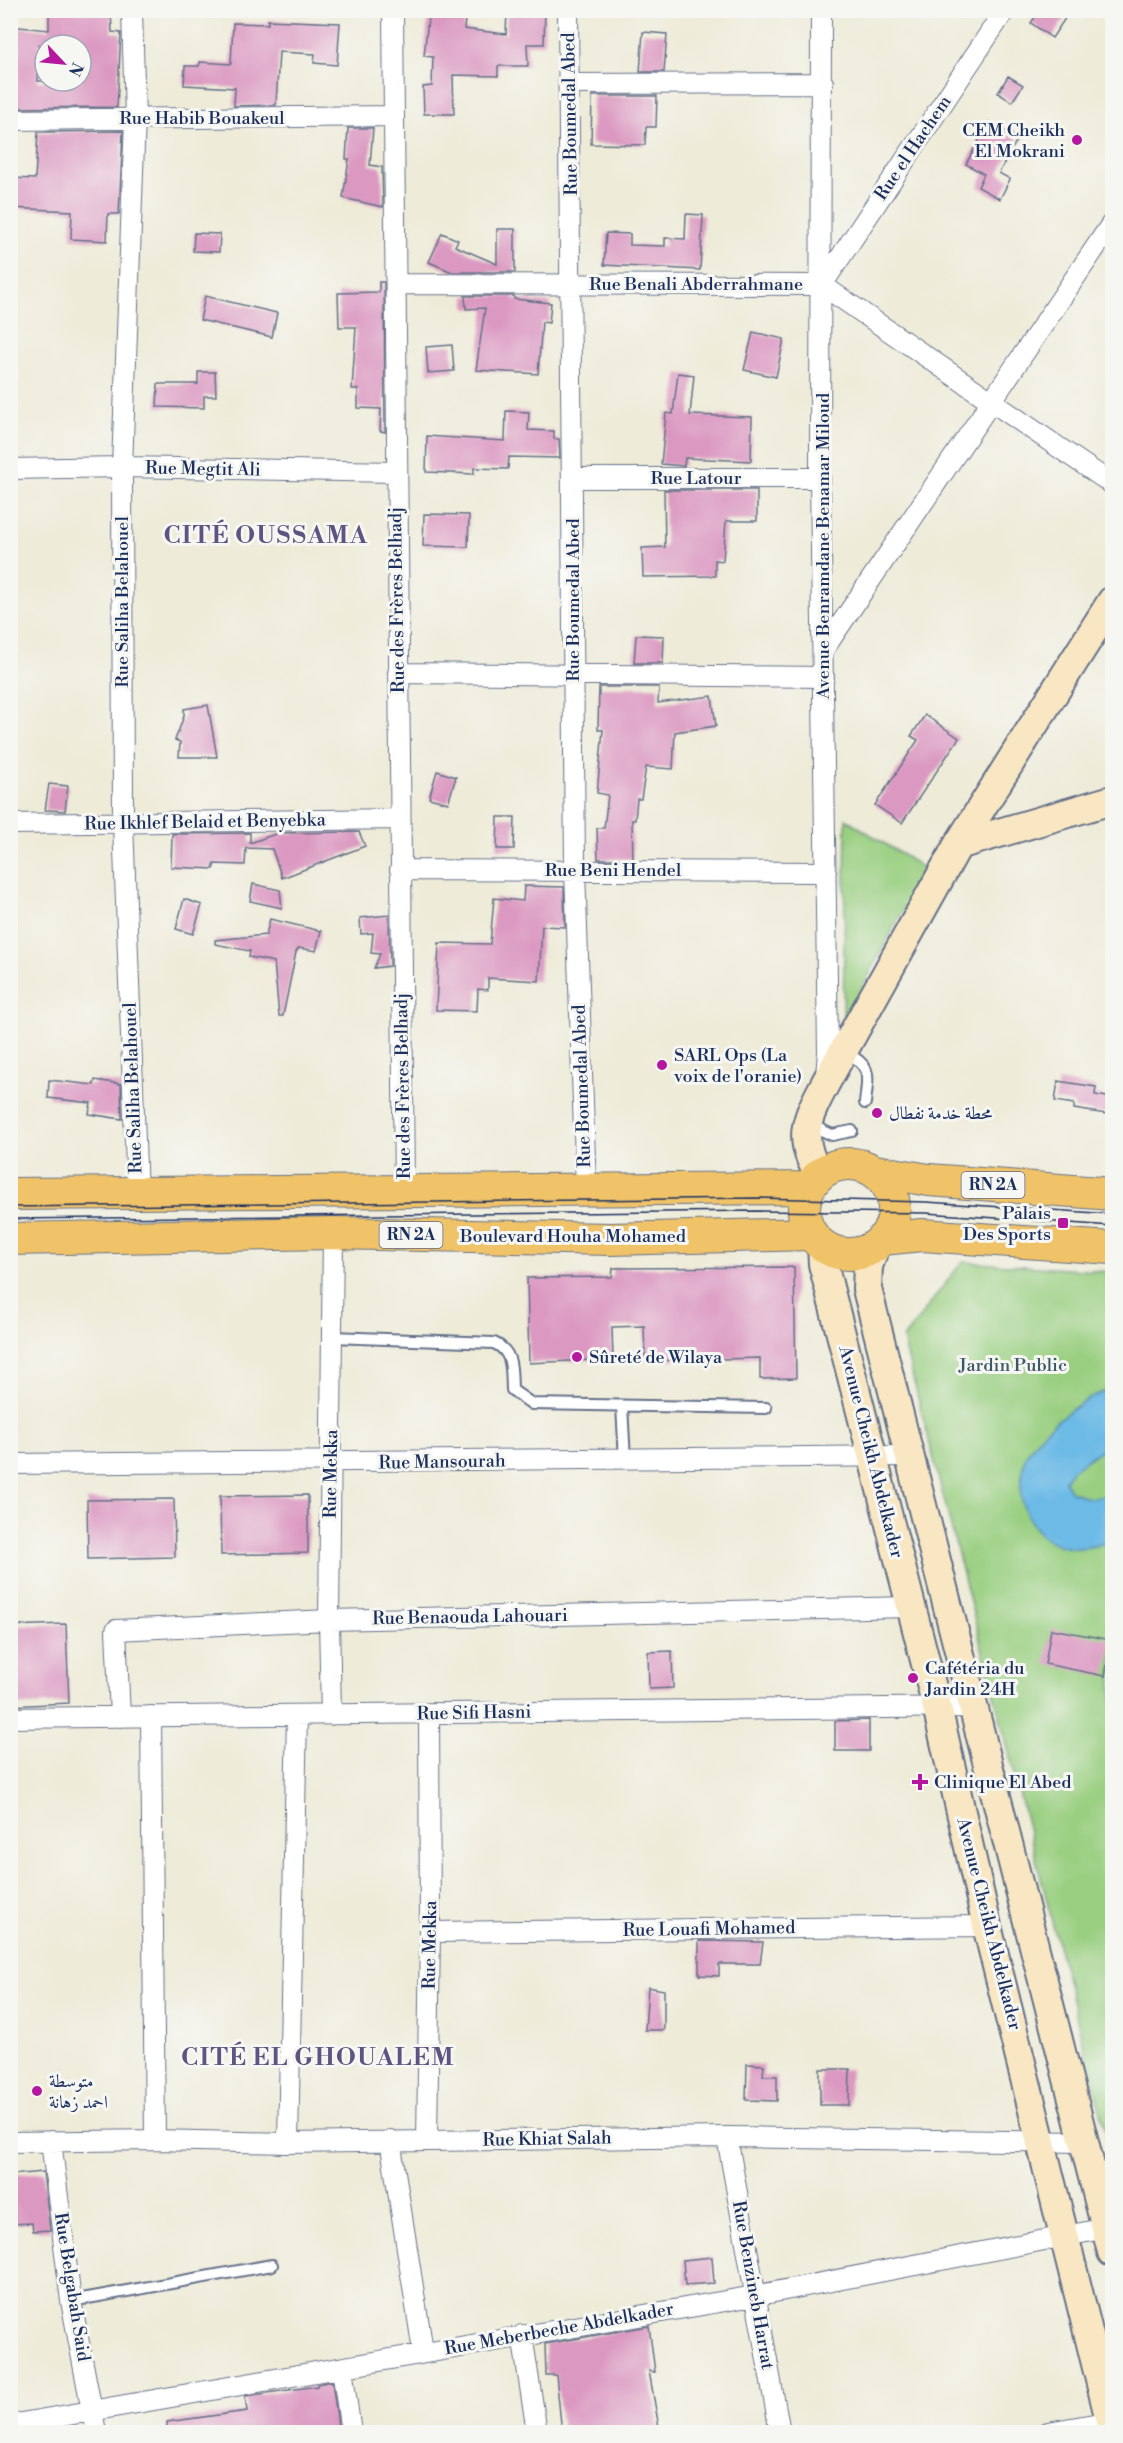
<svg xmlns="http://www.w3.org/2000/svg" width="1123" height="2443" viewBox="0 0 1123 2443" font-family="'Libre Bodoni',Amiri,serif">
<rect width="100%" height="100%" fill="#f6f6f2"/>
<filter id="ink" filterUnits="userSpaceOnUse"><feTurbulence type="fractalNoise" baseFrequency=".0167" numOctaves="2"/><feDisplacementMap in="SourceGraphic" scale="12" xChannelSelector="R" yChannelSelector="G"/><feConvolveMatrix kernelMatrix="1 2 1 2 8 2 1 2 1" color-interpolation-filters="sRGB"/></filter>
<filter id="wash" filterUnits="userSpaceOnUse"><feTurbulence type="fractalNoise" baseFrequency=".008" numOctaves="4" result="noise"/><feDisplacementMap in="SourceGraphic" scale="24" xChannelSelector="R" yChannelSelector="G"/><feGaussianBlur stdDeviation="1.35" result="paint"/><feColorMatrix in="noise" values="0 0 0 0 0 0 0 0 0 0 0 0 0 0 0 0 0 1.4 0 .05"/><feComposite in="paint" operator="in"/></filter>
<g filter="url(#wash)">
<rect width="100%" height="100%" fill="#eeebd8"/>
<path fill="#9acf81" stroke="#5a7f70" stroke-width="1.5" d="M846 819 925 869 843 1024Z
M962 1262 1112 1272V2156L903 1339Z"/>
<path fill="#6cbae6" stroke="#4474a2" stroke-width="1.5" d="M1112 1389V1442L1072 1470 1065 1481 1070 1491 1089 1498 1112 1494V1540C1101 1545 1085 1549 1072 1548 1038 1545 1016 1510 1022 1478 1023 1471 1023 1462 1026 1456 1041 1428 1083 1398 1112 1389Z"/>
<g id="blocks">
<path fill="#db98c1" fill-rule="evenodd" d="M49 10H111L112 32 121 33 117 107 10 108V26L49 30ZM39 45H81V81H38Z
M429 10H466L464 29 506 34 507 10H545L544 44H527L528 66H498V76L453 75 454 114H424L423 87 432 86 433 57 424 56Z
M1040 10H1056L1066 17 1052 38 1031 23Z
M268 20 340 23 337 65 314 63 315 54 279 52 276 105 234 106 235 88 184 85 185 66H199L200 62 231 64 233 23 268 24Z
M643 32 667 34 664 72H640Z
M1008 76 1023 85 1012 102 998 93Z
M592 96H657L656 127H646L645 145 591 144Z
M989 122 1018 138 999 173 1010 179 1000 199 978 187 984 174 966 164Z
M348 128H373L370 165 382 167 383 207 343 198 349 159H346Z
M123 131 119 214H108L107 241 71 239 72 211 10 208V178L35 179 38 132Z
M686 214 703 215 700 270 604 265 606 233 630 234V245L665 246V238L685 239Z
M497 229H515V272H452L429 262 442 233 458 240 455 246 497 264Z
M194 233 220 234 219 252 193 251Z
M379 282H384L385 432 380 431 381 409 358 408V389H352L356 327H339L338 293 379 292Z
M205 296 277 313 272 337 200 320Z
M465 296H514V299L551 303 549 323 542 322 538 374 476 370 485 308 466 309Z
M753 332 784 339 776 377 744 370Z
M452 345 454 371 428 373 426 347Z
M198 372H215L216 396H204V408L157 407 158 384H198Z
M678 373 694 375 690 415 752 417 751 461 685 458 684 466 661 464 666 413 673 414Z
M506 411 529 412 528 430 554 431V439H559L560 458 509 457 508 469 474 468V474L426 472 427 436 505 441Z
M664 490H757V521H726L723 561 715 560V576L643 577 642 548 665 547Z
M424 514 469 515 468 547 423 546Z
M636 635 664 636 663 663H634Z
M599 687H659L658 703 712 696 716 726 675 732 673 769 646 767 641 799H637L635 820H632L633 859H598L597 828H604L608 795 597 793 603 730H598Z
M208 705 217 757H179L180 742 175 740 184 716V709Z
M925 715 959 738 902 823 875 805 918 740 911 736Z
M437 771 456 777 448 803 429 798Z
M49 784 68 786 65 811 45 810Z
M498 817H515L514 849H497Z
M359 832 365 846 282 878 272 849 246 848 245 865 214 864V869L171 867 172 834 250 833V843L278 833Z
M253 884 280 890 282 908 250 901Z
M524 886 564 887 565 927 542 926 539 981 488 978V990L478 989 477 1011 436 1010 439 943 490 944 494 898 523 901Z
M184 899 202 905 193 934 176 929Z
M389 915 390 966 374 968 380 954 371 953 373 933 361 934 360 918Z
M270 919 321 931 316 951 299 948 296 952 283 1016H279L274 962 249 957 250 951 215 944V940L266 935Z
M49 1080 94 1085 95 1080 121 1084 122 1119 89 1114 91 1103 48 1098Z
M1058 1081 1096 1087 1095 1095 1113 1098V1115L1074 1109V1104L1055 1101Z
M794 1267 796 1378 760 1379V1358L645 1361 644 1326 612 1327 613 1359 529 1363 527 1278 612 1277 613 1268Z
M308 1495V1553L221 1555 220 1496Z
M174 1499 175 1557 88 1559 87 1500Z
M66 1624 69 1703 10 1706V1626Z
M1051 1629 1112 1640 1105 1676 1045 1664Z
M672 1651 673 1688 649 1689 648 1652Z
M869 1720V1751H835V1721Z
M699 1941 763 1942 760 1964H719V1976L699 1975Z
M648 1987 664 1990V2030H645Z
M747 2064 764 2065 763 2076H777V2101L746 2100Z
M820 2069H850L849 2105H820Z
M43 2172 50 2230 33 2231 32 2223 11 2224 10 2175Z
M712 2257 714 2283 685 2285 683 2260Z
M649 2326 655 2372 649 2371 660 2433H562L556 2375H546L545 2344Z
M332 2381 339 2433H167V2422L247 2411 245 2396 317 2386V2384Z"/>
</g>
</g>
<g filter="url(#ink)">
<use href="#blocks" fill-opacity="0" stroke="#657189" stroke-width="1.5"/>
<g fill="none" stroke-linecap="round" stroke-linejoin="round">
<defs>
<path id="lane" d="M845 1052C873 1067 868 1074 865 1103
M809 1124 832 1135 852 1131
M332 1337 494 1343C514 1352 511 1370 512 1390L532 1404 766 1408
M622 1406 625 1460
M71 2301 272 2265"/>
<path id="street" d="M132 10 135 118 122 467 123 823 137 1194
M393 10 404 1190
M568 10 575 870 586 1190
M821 10 820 478 828 1052 826 1076
M570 84 823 83
M10 120 394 116
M397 284 822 285 1112 484
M822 285 1005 10
M10 469 122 467 396 472
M572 478H820
M824 649 1112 223
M398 673 824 677
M10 824 399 819
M400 870 826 872
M10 1464 910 1456
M331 1715 329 1620 333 1233
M151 1716 155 2140
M120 1717 116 1630 329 1620 911 1607
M10 1718 973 1707
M430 1932 987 1926
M727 2137 780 2432
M390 2140 423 2351
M427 2140 430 1932 429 1714
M51 2141 71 2301 96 2432
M10 2142 155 2140 288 2143 727 2137 1084 2142
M288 2143 297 1715
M522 2335 537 2432
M342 2368 351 2432
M10 2425 754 2296 1107 2228
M1048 2432 1111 2421"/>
<path id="secondary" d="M958 845 1112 800
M819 1174C796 1138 807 1118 826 1082L958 845 1112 601
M876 1245 868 1266 867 1289 1112 2252
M822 1246 823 1264 937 1707 987 1926 1112 2428"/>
<path id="primary" d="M804 1209a45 45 0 1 1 90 0a45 45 0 1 1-90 0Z
M875 1171 929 1180 1112 1194
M10 1194 808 1188
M10 1239 333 1233 610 1239 811 1234
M882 1239 922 1235 1112 1248"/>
</defs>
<use href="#lane" stroke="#657189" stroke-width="14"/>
<use href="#street" stroke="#657189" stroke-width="22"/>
<use href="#secondary" stroke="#657189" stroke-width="32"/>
<use href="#primary" stroke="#657189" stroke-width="34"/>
<use href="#lane" stroke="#fff" stroke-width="10"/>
<use href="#street" stroke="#fff" stroke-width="20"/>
<use href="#secondary" stroke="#f9e7c3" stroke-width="28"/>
<use href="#primary" stroke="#f0c369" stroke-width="32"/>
<path stroke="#1b2f5e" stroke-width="1.5" d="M10 1207 757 1198 926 1202 1112 1214
M10 1219 757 1211 926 1213 1112 1226"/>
</g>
</g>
<g fill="#b5179e" stroke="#f6f6f2" stroke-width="2">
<circle cx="1077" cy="140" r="6"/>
<circle cx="662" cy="1065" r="6"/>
<circle cx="877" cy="1113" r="6"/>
<rect x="1057" y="1217" width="12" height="12" rx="3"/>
<circle cx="577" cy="1357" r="6"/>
<circle cx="913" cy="1678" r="6"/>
<path d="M917 1773h6v6h6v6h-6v6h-6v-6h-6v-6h6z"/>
<circle cx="37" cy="2091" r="6"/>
</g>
<g text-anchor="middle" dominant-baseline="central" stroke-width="6" stroke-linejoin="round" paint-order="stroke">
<g fill="#f6f6f2" stroke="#5d6b8a" stroke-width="1.5">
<rect x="961.5" y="1172" width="63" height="26" rx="4.5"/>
<rect x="379.5" y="1222" width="63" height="26" rx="4.5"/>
</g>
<g font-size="16" font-weight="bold" fill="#1b2f5e">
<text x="993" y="1185">RN 2A</text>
<text x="411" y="1235">RN 2A</text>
</g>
<g font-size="18" fill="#1b2f5e" stroke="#f6f6f2">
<text transform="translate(570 114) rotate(-91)">Rue Boumedal Abed</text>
<text x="202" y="118">Rue Habib Bouakeul</text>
<text transform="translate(913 148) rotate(-56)">Rue el Hachem</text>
<text x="696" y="284">Rue Benali Abderrahmane</text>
<text transform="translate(203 469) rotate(1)">Rue Megtit Ali</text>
<text x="696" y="478">Rue Latour</text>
<text transform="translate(823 546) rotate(-90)">Avenue Benramdane Benamar Miloud</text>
<text transform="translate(397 600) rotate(-91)">Rue des Frères Belhadj</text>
<text transform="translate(573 600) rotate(-90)">Rue Boumedal Abed</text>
<text transform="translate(122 602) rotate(-90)">Rue Saliha Belahouel</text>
<text transform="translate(205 822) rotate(-1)">Rue Ikhlef Belaid et Benyebka</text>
<text x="613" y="870">Rue Beni Hendel</text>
<text transform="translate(403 1086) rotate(-91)">Rue des Frères Belhadj</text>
<text transform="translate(582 1086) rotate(-92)">Rue Boumedal Abed</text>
<text transform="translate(133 1088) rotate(-92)">Rue Saliha Belahouel</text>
<text x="573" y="1236">Boulevard Houha Mohamed</text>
<text transform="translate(871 1452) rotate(76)">Avenue Cheikh Abdelkader</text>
<text transform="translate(442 1462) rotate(-1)">Rue Mansourah</text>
<text transform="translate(331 1474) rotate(-89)">Rue Mekka</text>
<text transform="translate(470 1617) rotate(-1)">Rue Benaouda Lahouari</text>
<text transform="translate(474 1713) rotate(-1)">Rue Sifi Hasni</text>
<text transform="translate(989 1924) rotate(76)">Avenue Cheikh Abdelkader</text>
<text transform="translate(709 1929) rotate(-1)">Rue Louafi Mohamed</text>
<text transform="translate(430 1945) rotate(-89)">Rue Mekka</text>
<text transform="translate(547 2139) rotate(-1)">Rue Khiat Salah</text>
<text transform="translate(753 2285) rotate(80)">Rue Benzineb Harrat</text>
<text transform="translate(72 2287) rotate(81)">Rue Belgabah Said</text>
<text transform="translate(559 2329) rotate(-10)">Rue Meberbeche Abdelkader</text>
</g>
<g font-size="18" fill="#1b2f5e" stroke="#f6f6f2" text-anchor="start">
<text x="1065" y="130" text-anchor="end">CEM Cheikh<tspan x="1065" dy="21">El Mokrani</tspan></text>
<text x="674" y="1055">SARL Ops (La<tspan x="674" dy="21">voix de l'oranie)</tspan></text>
<text x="889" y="1113">محطة خدمة نفطال</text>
<text x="1051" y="1213" text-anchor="end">Palais<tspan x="1051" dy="21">Des Sports</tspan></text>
<text x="589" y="1357">Sûreté de Wilaya</text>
<text x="925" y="1668">Cafétéria du<tspan x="925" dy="21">Jardin 24H</tspan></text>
<text x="934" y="1782">Clinique El Abed</text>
<text x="49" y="2081">متوسطة<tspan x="49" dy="21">احمد زهانة</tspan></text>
</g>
<g font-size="18" fill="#3b5767" stroke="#f6f6f2">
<text x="1013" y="1365">Jardin Public</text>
</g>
<g font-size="24" font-weight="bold" letter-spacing="1.5" fill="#5e5481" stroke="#f6f6f2">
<text x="266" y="536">CITÉ OUSSAMA</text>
<text x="318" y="2058">CITÉ EL GHOUALEM</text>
</g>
</g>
<rect width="1123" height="2443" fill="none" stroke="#f6f6f2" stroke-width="36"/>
<g transform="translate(63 63) rotate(116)"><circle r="28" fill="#f6f6f2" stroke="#9ea6b7" stroke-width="1.5"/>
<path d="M0-4.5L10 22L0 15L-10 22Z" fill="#b5179e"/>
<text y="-9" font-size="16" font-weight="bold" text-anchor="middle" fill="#1b2f5e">N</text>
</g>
</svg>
